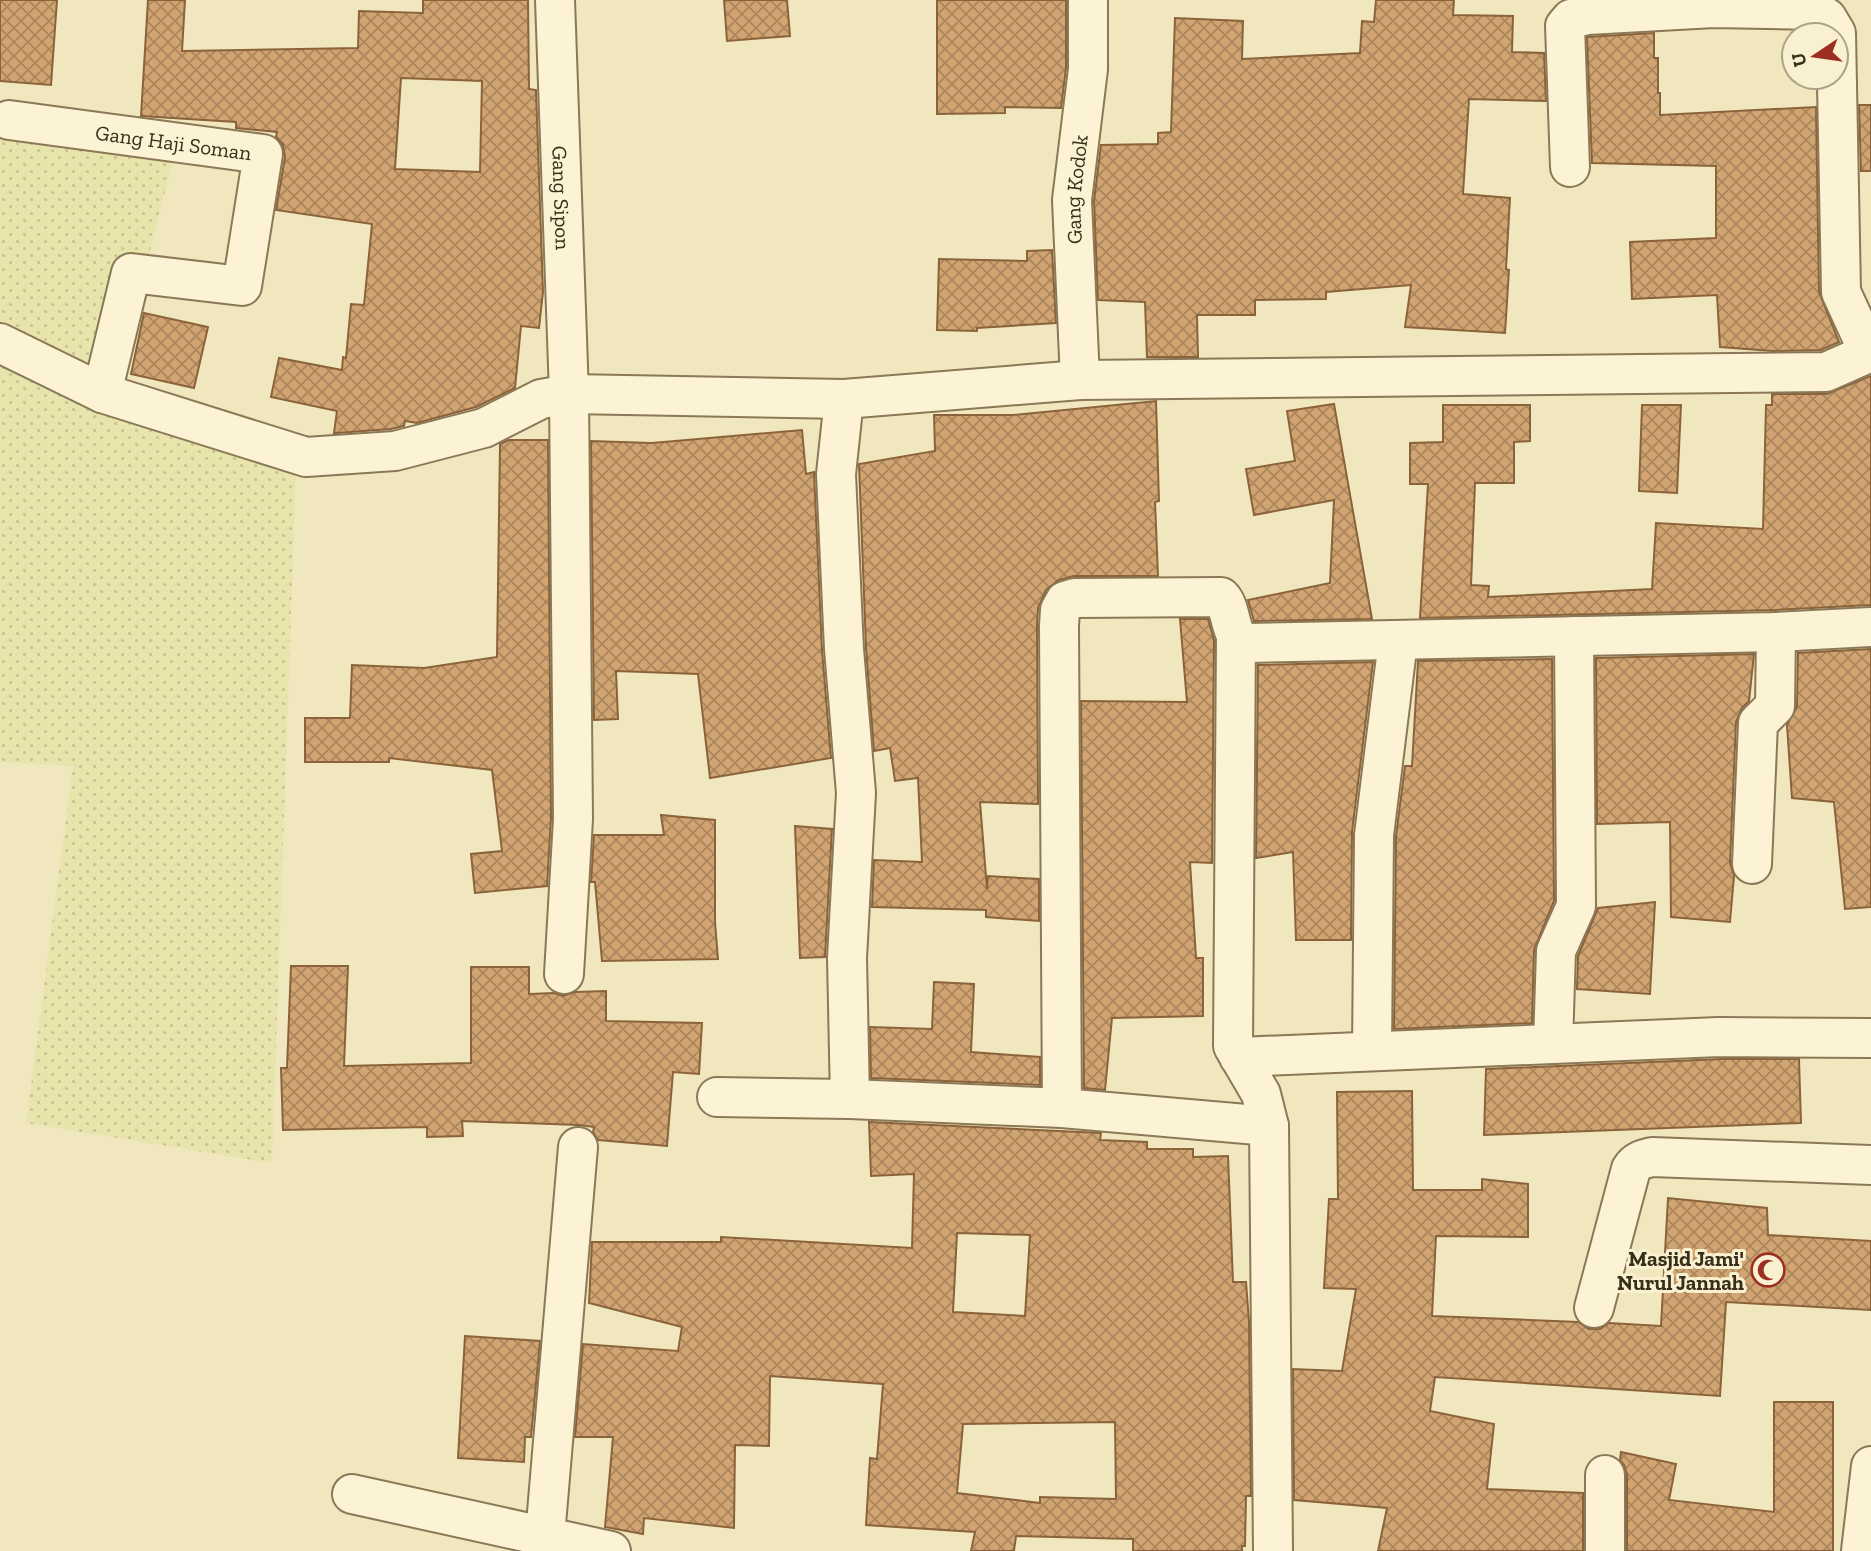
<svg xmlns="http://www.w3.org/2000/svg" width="1871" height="1551" viewBox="0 0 1871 1551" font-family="'Zilla Slab',serif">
<defs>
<pattern id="farmland-dots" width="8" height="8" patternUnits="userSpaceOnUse" patternTransform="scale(1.75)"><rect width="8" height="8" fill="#e7e4ac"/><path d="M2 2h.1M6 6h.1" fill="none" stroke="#c7c493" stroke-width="1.8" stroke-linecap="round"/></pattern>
<pattern id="building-cross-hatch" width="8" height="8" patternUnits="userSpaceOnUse" patternTransform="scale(1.75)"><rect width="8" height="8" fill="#d1a472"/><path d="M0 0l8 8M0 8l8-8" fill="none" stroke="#ab865d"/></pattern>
</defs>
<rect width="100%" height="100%" fill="#f1e7bf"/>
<path fill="url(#farmland-dots)" d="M0 123 172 163 117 382 297 441 272 1163 26 1123 73 766 0 762Z"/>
<path fill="url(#building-cross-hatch)" stroke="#8b633a" stroke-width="2" fill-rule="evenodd" d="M0 0H57L51 85 0 81Z
M148 0H185L182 51 358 48 359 11 423 13V0H528L529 89 536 90 543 292 539 328 521 326 515 388 476 407 417 423 405 421 404 426 391 429 337 433H334L337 411 271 397 279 358 342 370 343 357 346 358 351 304 364 305 372 224 276 210 285 157 283 145 276 137 277 132 236 128V122L141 116ZM401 78 482 81 480 172 395 169Z
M724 0H787L790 36 727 41Z
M937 0H1066V68L1061 108 1005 107V113L937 114Z
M1376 0H1454L1453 15 1513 16 1512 52 1544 53 1546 101 1469 99 1463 194 1510 198 1506 269 1509 270 1505 333 1405 327 1411 285 1326 292V299L1255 300V315H1197L1198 357H1147L1145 302 1098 300 1094 201 1101 145 1158 144V133L1171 132 1175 18 1243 21 1242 59 1360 53 1362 21 1374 22Z
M1654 33V58H1658V93H1660V115L1816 107 1819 292 1839 342 1821 350 1773 351 1720 347 1717 295 1632 299 1630 242 1716 238V166L1592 163 1587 37Z
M1859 105H1871V171H1861Z
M1052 250 1056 323 977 328V331L937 330 939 259 1027 261V251Z
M144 313 208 327 194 388 131 374Z
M1871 376V605L1775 610 1420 618 1428 484H1410V443L1443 442V405H1530V441L1514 442V483H1475L1471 585 1489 586 1488 597 1652 589 1656 523 1763 529 1766 405H1772V394H1827Z
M1156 401 1159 501 1155 502 1158 576H1074L1059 580 1046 590 1038 608 1037 625 1038 804 980 802 987 889 988 876 1039 879V921L986 917V910L872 907 874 860 922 862 918 778 895 781 890 748 874 751 866 648 859 464 935 451 934 415H1013Z
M1334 404 1372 619 1254 621 1248 600 1330 583 1334 500 1254 515 1246 469 1295 461 1287 411Z
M1642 405H1681L1677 493 1639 491Z
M802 430 806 474 814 472 822 650 831 758 710 778 698 674 616 671 618 719 594 720 591 441 652 443Z
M509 440H548L551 818 547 886 475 893 471 854 502 851 492 770 389 758V762H305V718H350L352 665 424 668 497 657 500 444Z
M1180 619H1208L1214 640 1212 863 1190 862 1196 958H1203V1016L1112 1018 1105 1090 1084 1088 1081 701 1187 702Z
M1871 649V907L1845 909 1834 802 1792 798 1787 725 1797 706 1798 653Z
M1754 654 1749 701 1742 708 1736 722 1730 863 1734 876 1730 922 1671 917 1670 822 1597 824 1596 658Z
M1552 659 1554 901 1534 950 1532 1023 1394 1029 1396 836 1405 766H1412L1418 661Z
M1373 662 1352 832 1351 940H1296L1293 852 1256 858 1258 665Z
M661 815 715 820V922L718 959 602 961 595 882H591L594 835H664Z
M795 826 832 829 825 957 800 958Z
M1655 902 1650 994 1577 989 1578 956 1598 908Z
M291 966H348L344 1066 471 1063V967H529V994L554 993 563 996 575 992 606 991V1021L702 1023 699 1074 673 1072 667 1146 598 1140 593 1132 594 1127 579 1125 462 1121 463 1136 427 1137V1127L283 1130 281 1068H287Z
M934 982 974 984 971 1052 1040 1057V1085L871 1078 870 1027 932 1029Z
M1722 1059H1799L1801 1123 1484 1135 1486 1069Z
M1412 1091 1413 1190H1482V1179L1528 1184V1237L1436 1236 1432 1316 1578 1322 1589 1329H1600L1609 1323 1661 1326 1668 1198 1767 1208 1768 1235 1871 1241V1310L1726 1302 1720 1396 1435 1377 1430 1411 1494 1424 1487 1489 1583 1493V1551H1378L1387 1508 1294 1500 1293 1369 1342 1371 1356 1289 1324 1288 1329 1199H1338L1337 1092Z
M869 1122 1101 1133 1100 1140 1147 1142V1149H1193V1157L1228 1156 1233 1282H1246L1249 1321 1251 1496H1246L1245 1546H1242V1551H1133V1539L1016 1536 1014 1551H971L975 1532 866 1525 870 1458 877 1459 883 1384 770 1376 769 1446 735 1445 734 1528 644 1518 643 1534 605 1527 613 1437H575L583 1344 678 1351 682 1327 589 1303 592 1242H721V1237L912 1248 914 1174 871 1176ZM957 1233 1030 1235 1025 1316 953 1312ZM1115 1422 1116 1499 1040 1497V1503L957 1493 963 1424Z
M465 1336 540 1341 531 1437H525L524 1462 458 1458Z
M1774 1402H1833V1551H1627V1475L1624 1465 1620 1460 1621 1452 1676 1464 1669 1500 1774 1512Z"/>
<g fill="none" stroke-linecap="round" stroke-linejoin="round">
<defs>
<g id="minor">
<path id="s1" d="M555 0 569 394 573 819 564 974"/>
<path id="s2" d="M9 120 263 154 242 286 131 273 102 393"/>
<path d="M1570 167 1565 26 1571 19 1587 15 1714 8 1815 10 1827 18 1836 33 1841 292 1869 353"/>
<path d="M0 343 102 393 306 457 395 451 484 428 541 399 569 394 844 399 1080 380 1826 372 1871 352"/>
<path id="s3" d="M1080 380 1072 200 1088 69V0"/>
<path d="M844 399 836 474 844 649 856 793 847 958 850 1099"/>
<path d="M1236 637 1233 1046 1261 1094 1269 1126 1273 1551"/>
<path d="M1752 864 1758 723 1775 706 1776 632"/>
<path d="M1553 1044 1556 951 1576 906 1574 636"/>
<path d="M1372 1050 1374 835 1398 641"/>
<path d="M1239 1057 1719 1037 1871 1038"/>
<path d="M717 1097 850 1099 1062 1108 1269 1126"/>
<path d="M1062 1108 1059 626 1060 610 1065 601 1075 598 1221 597C1234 610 1227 639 1248 643L1776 632 1871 627"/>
<path d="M1594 1308 1631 1169C1636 1161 1643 1159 1652 1157L1871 1165"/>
<path d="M352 1494 611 1551"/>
<path d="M545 1536 578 1147"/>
<path d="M1605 1551V1475"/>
<path d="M1861 1551 1871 1466"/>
</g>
</defs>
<use href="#minor" stroke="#8a7856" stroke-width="42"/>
<use href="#minor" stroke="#fbf3d3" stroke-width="38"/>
</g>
<defs>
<symbol id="mosque-ring" viewBox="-11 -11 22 22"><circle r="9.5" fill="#f8f0cf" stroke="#9d2f22" stroke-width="1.5"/><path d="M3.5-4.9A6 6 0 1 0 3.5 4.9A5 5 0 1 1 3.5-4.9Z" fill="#9d2f22"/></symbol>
</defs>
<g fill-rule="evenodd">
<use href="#mosque-ring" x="1749" y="1251" width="38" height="38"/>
</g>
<g text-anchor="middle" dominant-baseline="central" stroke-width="6" stroke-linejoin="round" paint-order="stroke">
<g font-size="21" fill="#392d1c" stroke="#f8f0cf">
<text stroke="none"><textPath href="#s2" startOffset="166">Gang Haji Soman</textPath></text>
<text stroke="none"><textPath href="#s3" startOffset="191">Gang Kodok</textPath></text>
<text stroke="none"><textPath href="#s1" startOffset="198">Gang Sipon</textPath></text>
</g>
<g font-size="21" font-weight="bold" fill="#392d1c" stroke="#f8f0cf" text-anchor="end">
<text x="1744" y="1258">Masjid Jami'<tspan x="1744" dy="24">Nurul Jannah</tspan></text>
</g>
</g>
<g transform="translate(1815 56) rotate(257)"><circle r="33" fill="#f8f0cf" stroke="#aca287" stroke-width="2"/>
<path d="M0-5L12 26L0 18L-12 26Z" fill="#9d2f22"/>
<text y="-10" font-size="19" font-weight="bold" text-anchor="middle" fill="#392d1c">U</text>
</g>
</svg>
